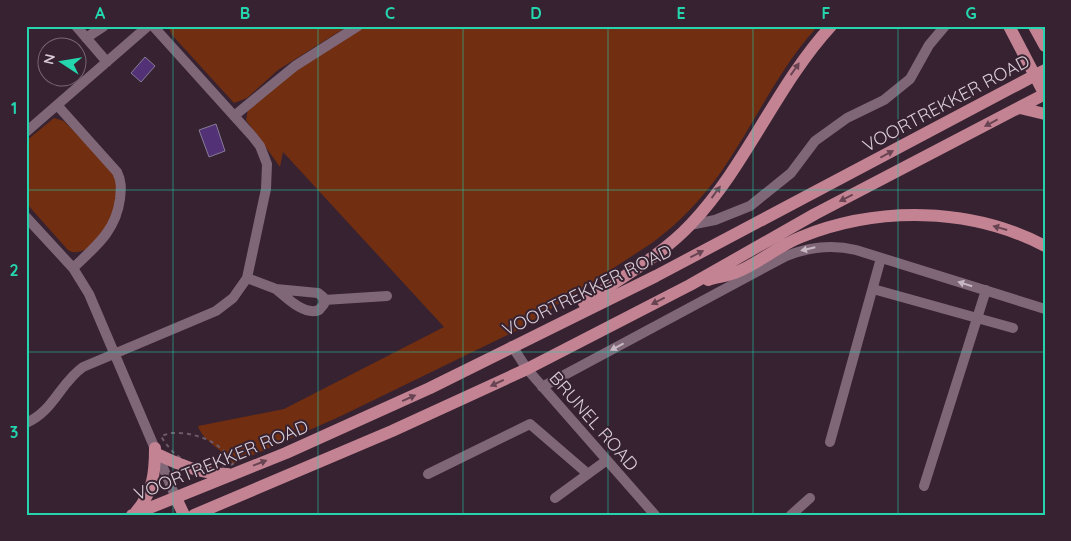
<svg xmlns="http://www.w3.org/2000/svg" width="1071" height="541" viewBox="0 0 1071 541" font-family="Quicksand,sans-serif">
<rect width="100%" height="100%" fill="#362231"/>
<path fill="#712e10" d="M168 26H348L278 70 247 98 234 103 172 35Z
M364 26H818C778 69 754 125 721 172 701 200 679 223 652 243L520 329 341 416 233 464C223 449 203 442 198 426L284 409 444 327 283 152 280 167 246 120 248 109 296 68Z
M54 118 64 121C75 133 111 166 116 179 119 189 113 218 108 228 101 239 81 259 68 250L26 203V141Z"/>
<path fill="#533177" stroke="#877c96" d="M145 57 155 66 141 82 131 73Z
M216 124 225 151 209 157 199 130Z"/>
<g fill="none" stroke-linecap="round" stroke-linejoin="round">
<path stroke="#6d5b69" stroke-width="2" stroke-dasharray="4 4" stroke-linecap="butt" d="M171 433C195 432 222 441 233 464 203 473 177 464 161 436Z"/>
<path stroke="#7f6778" stroke-width="10" d="M76 26 107 62
M86 38 104 26
M57 105 117 172C122 182 121 189 120 199 116 231 95 247 73 268
M234 116 295 66 358 26
M26 132 148 26
M26 217 73 268 89 294 176 498
M690 225 715 220 750 206 791 173 815 141 847 118 884 100 910 79 929 45 945 26
M247 278 276 289 318 293 323 297 324 304 319 310C304 316 286 297 276 289
M873 289 1013 328
M324 300 387 296
M512 346 527 369 655 515
M542 387 786 256C809 247 832 244 856 250L1045 309
M26 423C53 412 60 383 83 367L216 311 233 298 247 278 266 189 267 164 260 146 253 137 153 26
M830 442 881 258
M428 474 530 424 588 474
M924 486 986 290
M555 498 607 460
M791 515 810 498"/>
<path stroke="#c48393" stroke-width="12" d="M1009 26 1045 95
M1034 26 1045 46
M1020 108 1045 114
M708 280C717 277 728 276 737 272 759 263 778 246 801 237 878 206 971 207 1045 246
M584 303C620 278 661 256 691 224 747 165 776 86 831 26
M159 455C182 466 202 474 228 474
M176 498 184 515
M136 512C153 492 155 474 155 448
M132 515 286 453 430 388 656 276 1045 70
M194 515 392 431 527 369 690 285 815 214 1045 94"/>
</g>
<defs><path id="oneway-solid" d="M-6-.8H1V-3.2L6.5 0L1 3.2V.8H-6Z" transform="scale(1.25)"/></defs>
<g fill="#684453">
<use href="#oneway-solid" transform="translate(795 69) rotate(-55)"/>
<use href="#oneway-solid" transform="translate(991 123) rotate(152)"/>
<use href="#oneway-solid" transform="translate(887 154) rotate(-28)"/>
<use href="#oneway-solid" transform="translate(716 192) rotate(-54)"/>
<use href="#oneway-solid" transform="translate(846 198) rotate(153)"/>
<use href="#oneway-solid" transform="translate(1000 228) rotate(-164)"/>
<use href="#oneway-solid" transform="translate(697 254) rotate(-27)"/>
<use href="#oneway-solid" transform="translate(658 301) rotate(153)"/>
<use href="#oneway-solid" transform="translate(497 383) rotate(155)"/>
<use href="#oneway-solid" transform="translate(409 398) rotate(-24)"/>
<use href="#oneway-solid" transform="translate(260 463) rotate(-21)"/>
</g>
<g fill="#c8b8c3">
<use href="#oneway-solid" transform="translate(808 249) rotate(167)"/>
<use href="#oneway-solid" transform="translate(965 284) rotate(-163)"/>
<use href="#oneway-solid" transform="translate(617 347) rotate(152)"/>
</g>
<path fill="none" stroke="#25d5ae" stroke-width="1" stroke-opacity="0.55" d="M173 26V515M318 26V515M463 26V515M608 26V515M753 26V515M898 26V515M26 190H1045M26 352H1045"/>
<g text-anchor="middle" dominant-baseline="central" stroke-width="4" stroke-linejoin="round" paint-order="stroke">
<g font-size="18" fill="#daccd6" stroke="#362231">
<text transform="translate(946 103) rotate(-28)">VOORTREKKER ROAD</text>
<text transform="translate(587 290) rotate(-26)">VOORTREKKER ROAD</text>
<text transform="translate(594 421) rotate(49)">BRUNEL ROAD</text>
<text transform="translate(221 460) rotate(-22)">VOORTREKKER ROAD</text>
</g>
</g>
<rect width="1071" height="541" fill="none" stroke="#362231" stroke-width="55"/>
<g transform="translate(62 62) rotate(282)"><circle r="24" fill="#362231" stroke="#786673"/>
<path d="M0-4L9 19L0 12L-9 19Z" fill="#25d5ae"/>
<text y="-8" font-size="14" font-weight="bold" text-anchor="middle" fill="#daccd6">N</text>
</g>
<rect x="28" y="28" width="1016" height="486" fill="none" stroke="#25d5ae" stroke-width="2"/>
<g font-size="16" text-anchor="middle" font-weight="bold" fill="#25d5ae">
<text x="100" y="19">A</text>
<text x="245" y="19">B</text>
<text x="390" y="19">C</text>
<text x="536" y="19">D</text>
<text x="681" y="19">E</text>
<text x="826" y="19">F</text>
<text x="971" y="19">G</text>
<text x="14" y="114">1</text>
<text x="14" y="276">2</text>
<text x="14" y="438">3</text>
</g>
</svg>
